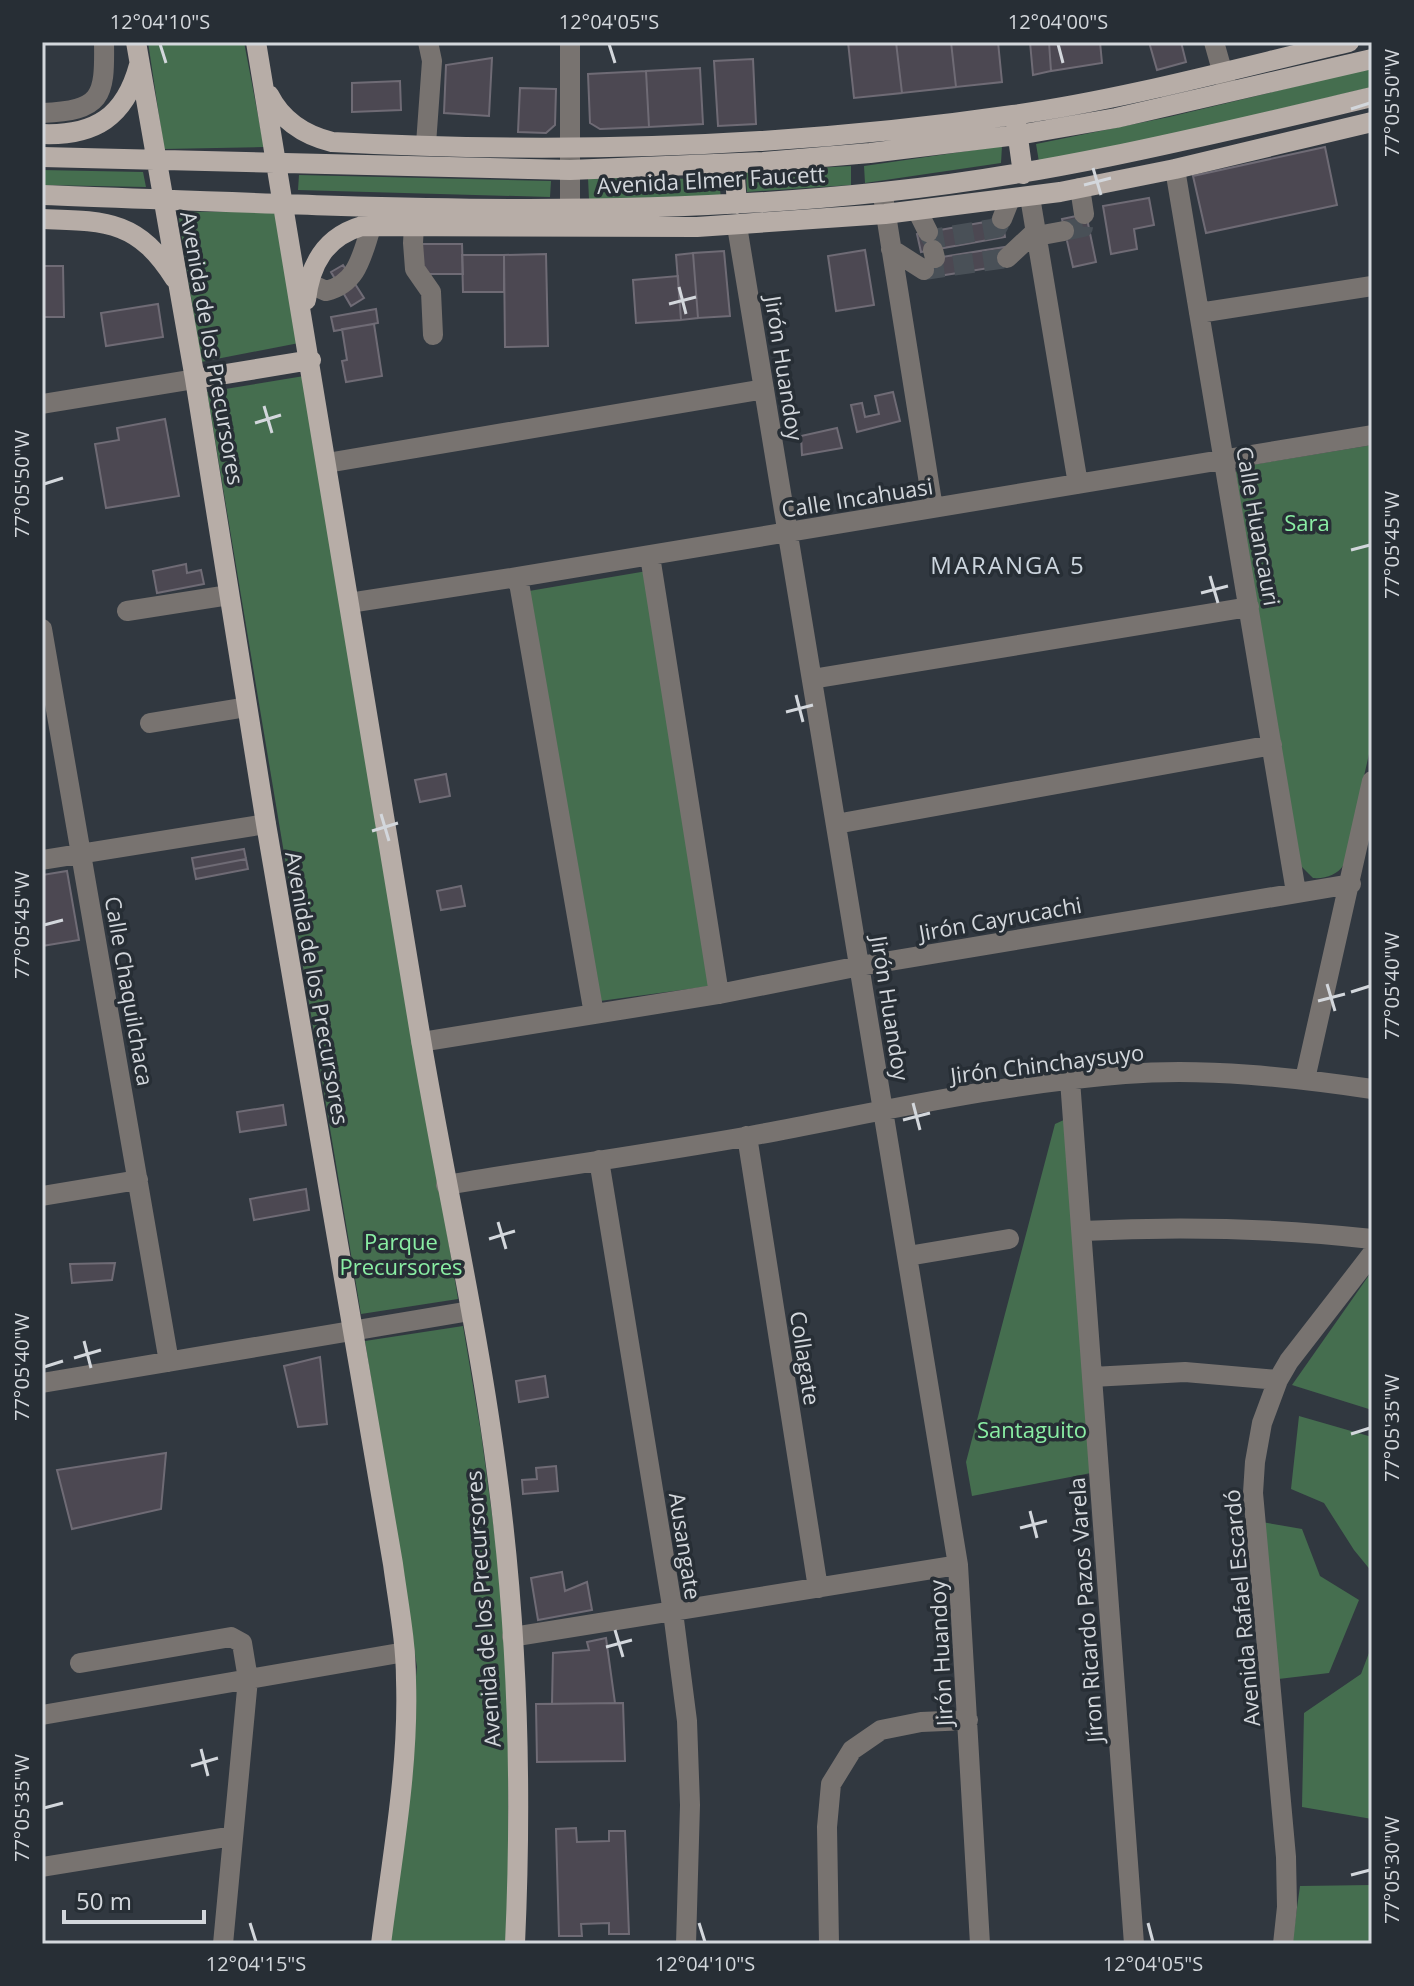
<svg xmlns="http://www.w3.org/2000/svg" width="1414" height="1986" viewBox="0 0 1414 1986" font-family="'Open Sans',sans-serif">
<rect width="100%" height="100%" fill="#313840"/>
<path fill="#456e4f" d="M148 42H244L264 147 164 149Z
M1372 68V87L1173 135 1039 162 1036 144 1169 117Z
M1002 146 1001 163 865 183 864 166Z
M851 166V185L747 192 746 172Z
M42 170 143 172 146 187 42 185Z
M299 175 551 181 550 197 298 190Z
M588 178 719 179 721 199H589Z
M275 211 299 343 201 362 178 212Z
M304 376 458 1299 361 1314 207 392Z
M1372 445V741L1344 864C1338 875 1325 879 1313 878L1300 865 1234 476 1239 467Z
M647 571 711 986 600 1001 529 591Z
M1066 1119 1091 1473 972 1496 966 1462 1055 1124Z
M1372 1271V1410L1292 1385Z
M463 1326 481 1433 508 1633V1944H387L417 1667 365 1341Z
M1299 1416 1372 1437V1572L1354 1550 1324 1503 1291 1489Z
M1256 1521 1302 1529 1320 1576 1359 1600 1329 1673 1269 1680Z
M1372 1645V1819L1302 1807 1304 1713 1361 1674Z
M1372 1885V1944H1292L1300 1886Z"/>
<path fill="#4c4852" stroke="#6f6b75" stroke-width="2" d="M848 42H896L902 93 854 98Z
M896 42H951L956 87 902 93Z
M951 42H998L1002 82 956 87Z
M1030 42H1049L1051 71 1033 75Z
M1049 42H1100L1102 63 1051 71Z
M1149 42H1181L1186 62 1157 70Z
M492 58 489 116 444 113 446 65Z
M753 59 756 124 718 126 714 61Z
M700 68 703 124 649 127 646 71Z
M646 71 649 127 600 129 590 123 588 74Z
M400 81 401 110 352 112V83Z
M520 88 556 89 555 125 546 133 518 132Z
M1325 147 1337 205 1206 233 1193 176Z
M1149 198 1154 225 1134 229 1137 249 1111 254 1103 206Z
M1086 214 1096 262 1073 267 1062 219Z
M1002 219 1005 237 921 252 917 234Z
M422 244H462L463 274H422Z
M1005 247 1008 265 926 278 923 260Z
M865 250 874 305 836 311 828 256Z
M724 251 730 316 698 318 693 253Z
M693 253 698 318 681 320 676 255Z
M546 254 548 346 505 347 504 255Z
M462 255H504V292H463Z
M343 265 364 298 351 306 331 272Z
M42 266H63L64 317H42Z
M678 276 681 320 636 323 633 280Z
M158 304 163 337 106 346 101 313Z
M376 309 378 323 334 331 331 317Z
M374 324 382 376 346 382 342 361 347 360 342 329Z
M893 392 900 421 857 432 851 405 862 403 865 417 879 414 875 396Z
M165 419 179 496 106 508 95 444 119 440 117 428Z
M837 428 842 448 802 455 801 436Z
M186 564 187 573 201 570 204 584 157 593 153 571Z
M446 774 450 796 420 802 415 780Z
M244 849 246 859 194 869 192 858Z
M246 859 248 869 196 879 194 869Z
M67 871 79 940 42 946V875Z
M461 886 465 906 441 910 437 891Z
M283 1105 286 1125 240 1132 237 1112Z
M306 1189 309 1210 254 1220 250 1199Z
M115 1263 112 1280 72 1283 70 1264Z
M320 1357 327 1424 298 1427 284 1366Z
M545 1376 548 1397 519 1402 516 1381Z
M166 1453 161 1509 72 1529 57 1470Z
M556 1466 558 1491 523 1494 522 1480 537 1479 536 1468Z
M562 1572 565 1591 587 1582 592 1610 538 1620 531 1578Z
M606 1638 615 1703 552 1704 553 1653 589 1650 587 1642Z
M623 1703 625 1761 537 1762 536 1704Z
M576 1828 577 1842 609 1841V1831H625L629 1934H609V1923L581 1924 582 1936H559L556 1829Z"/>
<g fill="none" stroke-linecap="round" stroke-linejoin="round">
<path stroke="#495057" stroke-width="20" stroke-dasharray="20 10" stroke-linecap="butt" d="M1064 231 1083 227 1084 214
M928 232 932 239 997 228 1002 219
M924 270 1007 258"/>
<path stroke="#787370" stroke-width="20" d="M1214 42 1227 88
M42 113C102 110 105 98 104 42
M426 144 432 61 428 42
M1175 169 1296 892
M1080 188 1084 214
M883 196 933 508
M1030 197 1078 484
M917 210 928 232
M1002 219 1010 199
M414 225 413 243 415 269 431 292 433 335
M570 225V42
M737 226 958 1565 980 1944
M1037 236 1064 231
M891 249 924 270
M933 250 935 258
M1007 258 1036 231
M308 283 326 291C359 283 362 253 372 225
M1199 313 1372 286
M42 404 195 379
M327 463 764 389
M650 556 719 994
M518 577 594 1014
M349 603 518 577 1372 435
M127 611 229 595
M42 629 169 1362
M812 679 1249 607
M150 723 247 707
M836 824 1272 745
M42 860 266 824
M421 1042 719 994 860 966 1351 884
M1305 1079 1372 781
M1070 1080 1134 1944
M747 1136 818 1588
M599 1160 673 1612 687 1721 690 1805 686 1944
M446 1185C547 1168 649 1154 750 1136 874 1113 999 1084 1125 1074 1208 1068 1290 1077 1372 1089
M42 1196 138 1180
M1082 1231C1179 1226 1275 1228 1372 1239
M908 1256 1009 1239
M1092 1377 1185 1372 1278 1380
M42 1383 470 1311
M512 1637 958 1565
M80 1663 231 1637 242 1643 248 1679 223 1944
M42 1715 405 1652
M42 1867 233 1836
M829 1944 827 1827 831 1784 852 1750 881 1730 921 1722 968 1720
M1283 1944 1287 1907 1286 1857 1253 1493 1255 1462 1262 1423 1278 1380 1289 1361 1372 1254"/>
<path stroke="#b7ada7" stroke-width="20" d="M136 42 195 379 266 824 393 1564C398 1602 406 1641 406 1680 409 1768 392 1857 381 1944
M256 42C313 372 365 703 420 1034 445 1183 479 1331 498 1481 518 1634 522 1790 515 1944
M269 95C282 121 304 135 332 142 559 154 787 148 1013 115 1126 99 1238 68 1349 42
M1016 123 1023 174
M42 134C95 136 125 117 139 65
M42 157 570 170 763 162 870 153 1018 135 1116 118 1372 59
M734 164 737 204
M42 195C322 205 604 222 883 192 1049 175 1210 135 1372 97
M42 219C106 221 138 220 175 279
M306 300C310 264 325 237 362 226L697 227 885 214 1060 192 1175 169 1372 122
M195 379 311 360"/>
</g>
<path fill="none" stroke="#d3d7dc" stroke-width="3" d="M160 44 166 63M609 44 615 63M1058 44 1063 63M1351 109 1370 103M1093 168 1101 195M1084 185 1111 178M679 287 686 314M669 304 696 297M264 406 272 433M255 423 281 415M44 484 63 478M1351 550 1370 545M1210 576 1218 603M1201 593 1228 586M796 695 803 722M786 712 813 705M381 814 389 841M372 831 398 823M44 925 63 920M1327 984 1335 1011M1351 992 1370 986M1318 1001 1345 994M913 1103 920 1130M903 1120 930 1113M498 1222 506 1249M489 1239 515 1231M84 1341 91 1368M74 1358 101 1350M44 1367 63 1361M1351 1434 1370 1428M1030 1511 1037 1538M1020 1528 1047 1521M615 1630 623 1657M606 1647 632 1640M201 1749 208 1776M191 1766 218 1758M44 1808 63 1803M1351 1875 1370 1870M250 1923 256 1942M699 1923 705 1942M1148 1923 1153 1942"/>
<g text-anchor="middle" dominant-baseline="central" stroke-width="7" stroke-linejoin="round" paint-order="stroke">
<g font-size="22" fill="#d3d7dc" stroke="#272e35">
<text transform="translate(711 179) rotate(-3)">Avenida Elmer Faucett</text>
<text transform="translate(213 348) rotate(80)">Avenida de los Precursores</text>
<text transform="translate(785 368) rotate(81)">Jirón Huandoy</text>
<text transform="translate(857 497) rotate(-9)">Calle Incahuasi</text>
<text transform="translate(1259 526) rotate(80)">Calle Huancauri</text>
<text transform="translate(1000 918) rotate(-10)">Jirón Cayrucachi</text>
<text transform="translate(318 988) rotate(80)">Avenida de los Precursores</text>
<text transform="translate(130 991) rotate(80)">Calle Chaquilchaca</text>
<text transform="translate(891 1008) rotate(81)">Jirón Huandoy</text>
<text transform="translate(1047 1063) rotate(-7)">Jirón Chinchaysuyo</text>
<text transform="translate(806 1358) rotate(81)">Collagate</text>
<text transform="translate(686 1546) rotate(81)">Ausangate</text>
<text transform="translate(1241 1608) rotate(-95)">Avenida Rafael Escardó</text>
<text transform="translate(482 1609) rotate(-94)">Avenida de los Precursores</text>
<text transform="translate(1085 1610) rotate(-94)">Jíron Ricardo Pazos Varela</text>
<text transform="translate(940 1653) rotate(-93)">Jirón Huandoy</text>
</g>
<g font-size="22" fill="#8aeea4" stroke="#272e35">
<text x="1307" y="522">Sara</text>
<text x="401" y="1241">Parque<tspan x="401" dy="25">Precursores</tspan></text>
<text x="1032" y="1429">Santaguito</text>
</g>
<g font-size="24" letter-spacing="2" fill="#ccd5de" stroke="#272e35">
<text x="1008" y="564">MARANGA 5</text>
</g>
</g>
<rect width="1414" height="1986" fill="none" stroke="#272e35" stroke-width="88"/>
<path d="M64 1910v12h140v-12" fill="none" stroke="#d3d7dc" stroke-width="4"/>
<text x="76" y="1910" font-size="24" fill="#d3d7dc" stroke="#272e35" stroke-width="6" paint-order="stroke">50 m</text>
<rect x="44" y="44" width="1326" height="1898" fill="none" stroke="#d3d7dc" stroke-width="3"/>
<g font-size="20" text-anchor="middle" fill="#d3d7dc">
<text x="160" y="29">12°04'10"S</text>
<text x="609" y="29">12°04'05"S</text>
<text x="1058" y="29">12°04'00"S</text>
<text transform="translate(1392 103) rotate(-90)" y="7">77°05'50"W</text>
<text transform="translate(22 484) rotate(-90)" y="7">77°05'50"W</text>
<text transform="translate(1392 545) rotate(-90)" y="7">77°05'45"W</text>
<text transform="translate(22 925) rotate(-90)" y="7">77°05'45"W</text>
<text transform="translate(1392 986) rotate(-90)" y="7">77°05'40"W</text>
<text transform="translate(22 1367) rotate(-90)" y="7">77°05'40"W</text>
<text transform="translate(1392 1428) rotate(-90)" y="7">77°05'35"W</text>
<text transform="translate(22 1808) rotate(-90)" y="7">77°05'35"W</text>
<text transform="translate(1392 1870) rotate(-90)" y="7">77°05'30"W</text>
<text x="256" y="1971">12°04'15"S</text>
<text x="705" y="1971">12°04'10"S</text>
<text x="1153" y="1971">12°04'05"S</text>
</g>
</svg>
